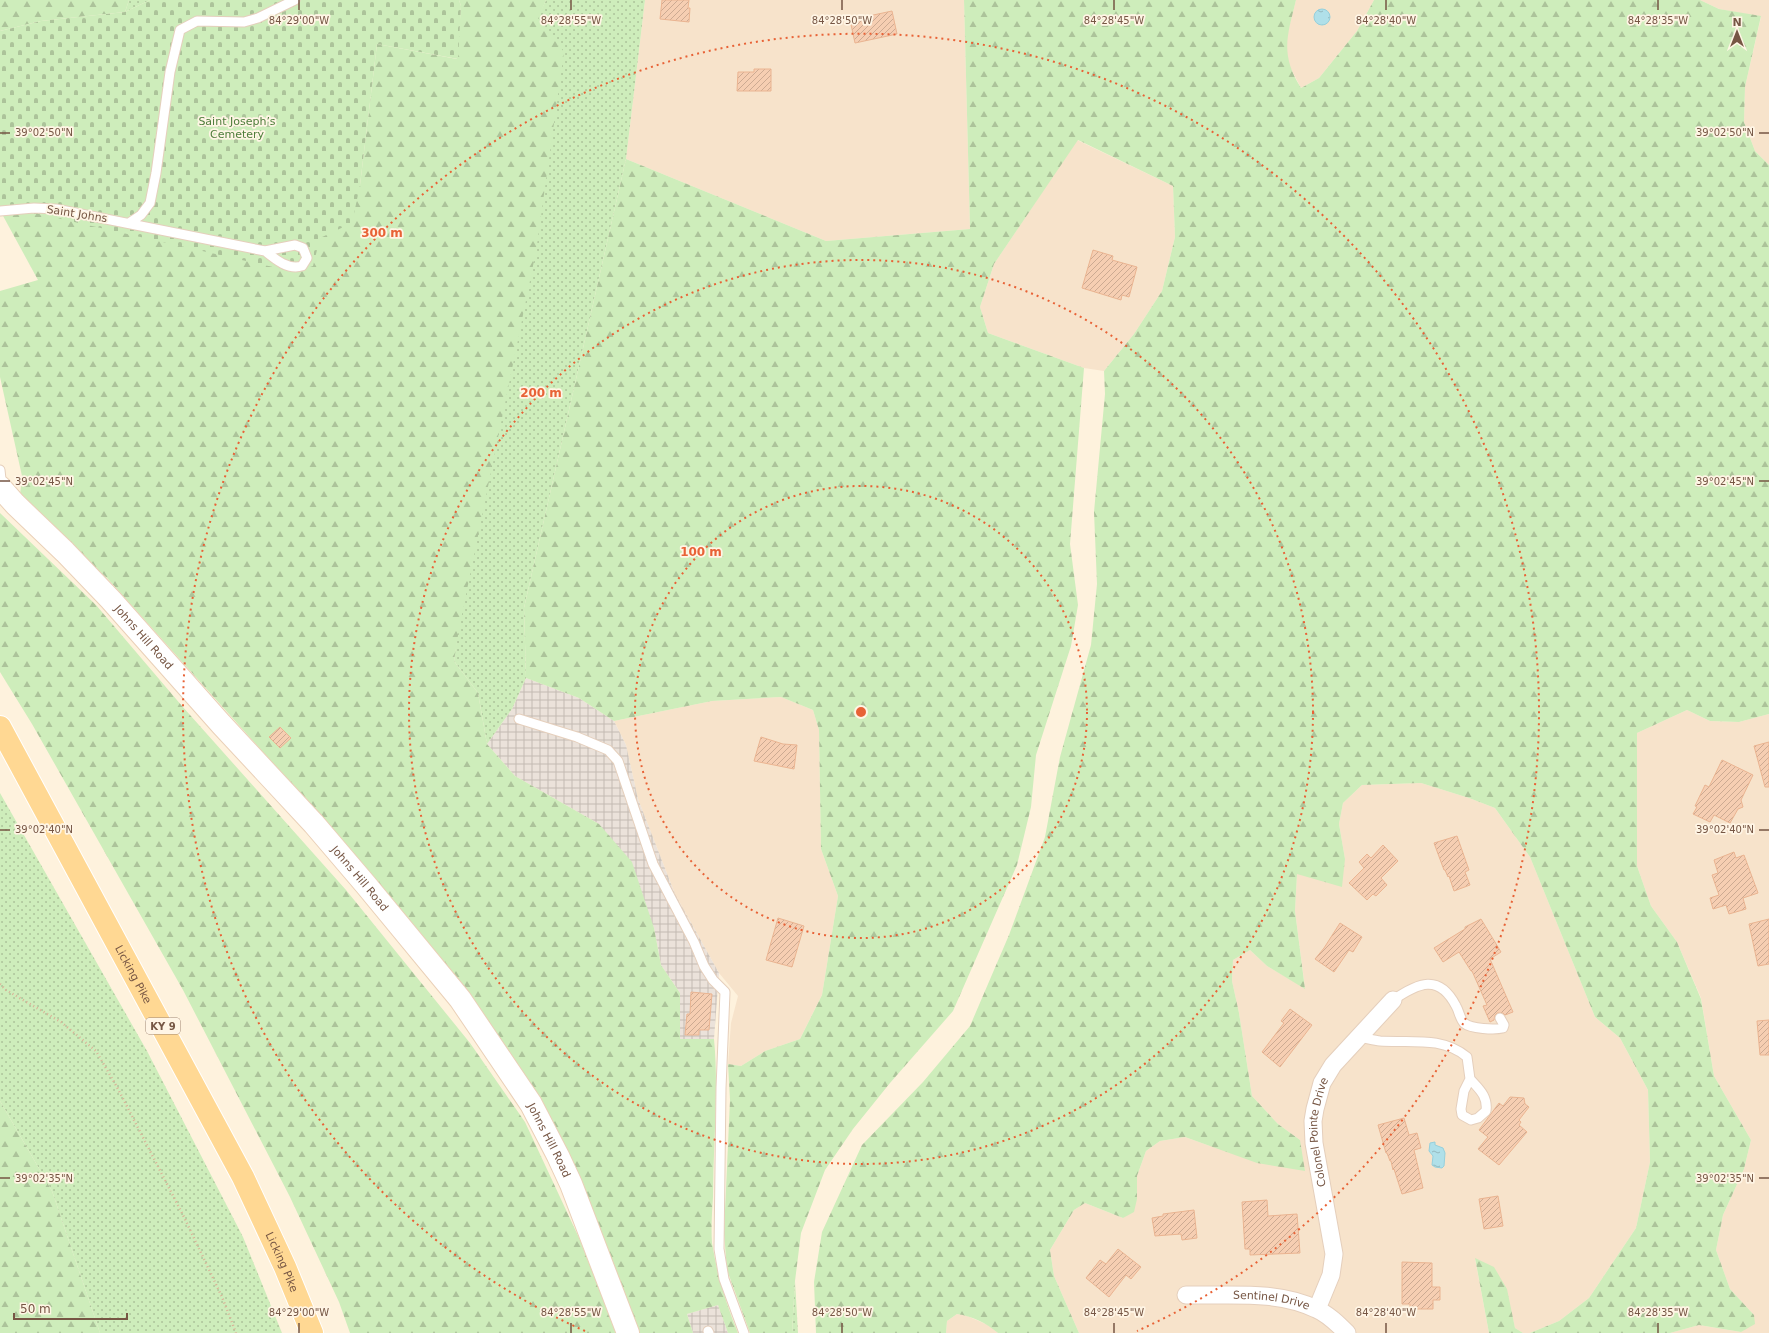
<svg xmlns="http://www.w3.org/2000/svg" width="1769" height="1333" viewBox="0 0 1769 1333" font-family="'DejaVu Sans',sans-serif">
<defs>
<pattern id="industrial-grid" width="8" height="8" patternUnits="userSpaceOnUse"><rect width="8" height="8" fill="#ebe2da"/><path d="M0 4h8M4 0v8" fill="none" stroke="#c3bab2"/></pattern>
<pattern id="grass-dots" width="8" height="8" patternUnits="userSpaceOnUse"><rect width="8" height="8" fill="#ceedbb"/><path d="M2 2h.1M6 6h.1" fill="none" stroke="#acc39a" stroke-width="1.8" stroke-linecap="round"/></pattern>
<pattern id="forest-firs" width="22" height="20" patternUnits="userSpaceOnUse"><rect width="22" height="20" fill="#ceedbb"/><path d="M5 1l3.5 6h-7zM16 11l3.5 6h-7z" fill="#acc39a"/></pattern>
<pattern id="cemetery-stones" width="16" height="16" patternUnits="userSpaceOnUse"><rect width="16" height="16" fill="#ceedbb"/><path d="M2 7V4a2 2 0 0 1 4 0v3zM10 15v-3a2 2 0 0 1 4 0v3z" fill="#acc39a"/></pattern>
<pattern id="water-ripples" width="26" height="14" patternUnits="userSpaceOnUse"><rect width="26" height="14" fill="#b0e0e9"/><path d="M2 4q2-2 4 0t4 0M15 11q2-2 4 0t4 0" fill="none" stroke="#94b8be"/></pattern>
<pattern id="building-hatch" width="6" height="6" patternUnits="userSpaceOnUse"><rect width="6" height="6" fill="#f6ceb2"/><path d="M-1 1l2-2M0 6l6-6M5 7l2-2" fill="none" stroke="#ccaa92"/></pattern>
</defs>
<rect width="100%" height="100%" fill="#fef2dd"/>
<path fill="#f7e3cb" d="M645 0H964L970 229 826 241 626 159Z
M1296 0H1374L1357 31 1319 78 1301 88 1287 61V35Z
M1700 0H1769V165L1755 151 1744 122 1745 87 1761 17 1719 9Z
M1077 140 1173 186 1175 237 1162 291 1134 334 1104 371 1084 368 988 333 980 307 994 264Z
M781 697 813 710 819 730 821 849 838 896 822 995 800 1039 765 1051 741 1066 728 1064 731 1023 738 996 719 973 675 894 638 799 626 745 614 721 712 701Z
M1687 710 1710 721 1739 722 1769 714V1333H1670L1699 1325 1741 1332 1754 1315 1730 1289 1716 1250 1723 1215 1744 1169 1751 1140 1714 1076 1701 998 1677 942 1651 906 1637 866V733Z
M1421 783 1469 798 1495 808 1530 857 1595 1017 1620 1038 1648 1090 1650 1162 1636 1228 1589 1298 1559 1321 1530 1333H1523L1515 1328 1511 1310 1475 1259 1489 1333H1079L1054 1276 1050 1250 1074 1210 1085 1203 1123 1218 1137 1199V1176L1146 1151 1160 1141 1185 1137 1210 1146 1300 1140 1278 1124 1252 1096 1239 1013 1232 981 1233 960 1250 950 1267 966 1305 988 1295 911 1297 874 1345 859 1339 824 1343 803 1362 785Z
M957 1314 965 1315 988 1325 998 1333H946L947 1321Z"/>
<path fill="url(#industrial-grid)" d="M526 678 579 698 614 721 626 745 638 799 675 894 719 973 714 1039H680V993L661 965 654 928 599 824 515 776 487 744 512 709Z
M718 1305 728 1333H693L687 1314Z"/>
<path fill="url(#grass-dots)" d="M129 0H150L125 12Z
M546 0H645L626 159 524 608 526 678 512 709 487 744 478 693 454 661 537 19Z
M0 793 147 1051 243 1237 282 1333H100L52 1191 0 1101Z
M795 1281 798 1333H792Z"/>
<path fill="url(#forest-firs)" d="M0 0H129L125 12 41 21 0 31Z
M459 0H546L538 19 564 52 536 251 459 629 454 661 478 693 487 744 515 776 599 824 632 862 654 928 661 965 680 993V1039H714C719 1091 713 1145 713 1197 712 1212 711 1228 712 1243 717 1274 726 1304 738 1333H728L718 1305 687 1314 693 1333H638L580 1176 540 1102 314 809 107 578 68 543 20 495 22 476 0 377V291L38 280 2 214H39L320 238 360 185 377 44 457 59 461 6Z
M964 0H1296C1287 37 1280 54 1301 88L1319 78 1357 31 1374 0H1700L1719 9 1761 16 1745 87 1744 122 1755 151 1769 165V714L1739 722 1710 721 1687 710 1637 733V866L1651 906 1677 942 1701 999 1714 1076 1751 1140 1744 1169 1723 1215 1716 1250 1730 1289 1754 1315 1755 1324 1741 1332 1699 1325 1670 1333H1530L1559 1321 1589 1298 1636 1228 1650 1162 1648 1090 1620 1038 1595 1017 1530 857 1495 808 1469 798 1421 783 1362 785 1343 803 1339 824 1345 859 1342 887 1297 874 1295 911 1305 989 1267 966 1250 950 1233 960 1232 981 1239 1013 1252 1096 1278 1124 1300 1140 1305 1171 1257 1163 1185 1137 1160 1141 1146 1151 1137 1176V1199L1134 1212 1123 1218 1085 1203 1074 1210 1050 1250 1054 1276 1079 1333H998C986 1323 972 1316 957 1314L947 1321 946 1333H816L814 1282 822 1232 862 1145 923 1082 970 1026 1009 935 1045 837 1060 757 1091 645 1097 584 1094 512 1105 394 1104 371 1134 334 1162 291 1175 237 1173 186 1078 140 994 264 980 307 988 333 1084 368 1070 544 1078 605 1071 646 1036 755 1031 807 1017 865 953 1011 890 1083 853 1129 825 1170 801 1233 795 1281 792 1333H750L727 1270 724 1233 730 1100 728 1064 741 1066 765 1051 800 1039 822 995 838 896 821 849 819 730 813 710 781 697 712 701 614 721 579 698 526 678 524 608 626 159 826 241 970 229Z
M0 513 96 605 182 706 346 890 470 1043 525 1122 580 1240 616 1333H350L339 1302 290 1197 183 990 32 724 0 672Z
M0 1101 52 1191 100 1333H0Z
M1475 1258 1494 1267 1507 1289 1515 1328 1523 1333H1489Z"/>
<path fill="url(#cemetery-stones)" d="M150 0H459L461 6 458 59 377 44 360 185 352 223 320 238 313 266 295 272 39 214H0V31L41 21 125 12Z"/>
<path fill="url(#water-ripples)" stroke="#95d0dc" d="M1314 17a8 8 0 1 1 16 0a8 8 0 1 1-16 0Z
M1435 1142V1145L1443 1148 1445 1153 1444 1166 1442 1168 1435 1167 1432 1165 1433 1156 1429 1151 1430 1143Z"/>
<path fill="url(#building-hatch)" stroke="#eab491" d="M662 0H689L688 8H690L689 22 660 19Z
M892 11 897 34 855 43 850 20Z
M754 69H771V91H737L738 72H754Z
M1093 250 1113 256 1112 260 1137 267 1129 297 1122 295 1121 300 1082 288Z
M280 727 291 738 280 748 269 737Z
M761 737 783 744 797 745 794 769 754 761Z
M1769 742V787H1765L1754 746Z
M1722 760 1753 775 1741 800 1743 807 1738 809 1730 823 1714 815 1710 822 1693 814 1697 807 1695 806 1705 785 1709 787Z
M1457 836 1469 870 1465 872 1470 885 1454 891 1449 876 1448 877 1445 870H1444L1434 843Z
M1383 845 1398 861 1381 878 1387 885 1376 896 1373 894 1367 900 1349 883 1364 868 1359 862 1367 854 1371 858Z
M1734 852 1736 858 1744 855 1758 893 1743 898 1746 909 1729 914 1726 905 1713 909 1710 898 1719 895 1712 875 1718 873 1714 860Z
M778 918 804 926 792 967 766 960Z
M1481 919 1501 952 1490 959 1513 1012 1505 1015 1503 1013H1497L1495 1015 1494 1020 1490 1022 1483 1006 1487 1005 1472 971H1471L1459 952 1443 962 1434 948 1465 929V927Z
M1769 919V964L1758 966 1749 924Z
M1340 923 1362 937 1353 952 1349 950 1334 972 1315 959 1324 948Z
M691 992 712 994 709 1030H699V1035H685L687 1014H690Z
M1290 1009 1312 1025 1280 1067 1262 1052 1284 1023 1281 1021Z
M1769 1020V1055H1760L1757 1021Z
M1510 1097 1524 1098 1525 1104 1529 1107 1519 1120 1521 1122 1519 1125 1527 1132 1499 1165 1478 1149 1488 1137 1479 1130 1499 1103 1503 1106Z
M1404 1118 1409 1135 1417 1133 1421 1148 1414 1150 1423 1188 1402 1194 1394 1169 1393 1170 1391 1161H1390L1387 1153H1386L1378 1125Z
M1498 1196 1503 1226 1484 1229 1479 1199Z
M1267 1200 1268 1216 1297 1214 1300 1253 1250 1255V1249H1245L1242 1202Z
M1194 1210 1197 1238 1182 1240 1181 1234 1155 1236 1152 1218 1163 1216V1214Z
M1118 1249 1141 1267 1131 1279 1126 1275 1109 1297 1086 1278 1100 1260 1106 1264Z
M1402 1262 1432 1263V1287H1440V1300H1433V1309H1410V1304H1402Z"/>
<g fill="none" stroke-linecap="round" stroke-linejoin="round">
<defs>
<path id="lane" d="M0 211 34 208 56 209 265 251
M129 223 141 215 150 203 156 173 170 72 180 30 197 21 244 22 258 18 295 0
M295 245 303 248 307 258 302 266C288 270 276 260 265 251Z
M0 470 2 488
M519 719 577 737 608 750 618 761 653 864 694 942 704 966 713 980 725 992 721 1088 719 1249 724 1279 744 1333
M1393 1000C1418 983 1439 973 1456 1006 1459 1011 1460 1019 1464 1023 1471 1029 1495 1030 1503 1028L1504 1025 1500 1018
M1358 1037C1365 1038 1373 1040 1380 1041 1410 1043 1442 1036 1467 1057L1470 1079 1464 1091 1461 1109 1462 1115 1471 1120 1478 1118 1486 1111C1488 1096 1479 1089 1470 1079
M708 1331 709 1333"/>
<g id="street">
<path id="s1" d="M1186 1295C1229 1296 1277 1290 1316 1309 1328 1314 1338 1324 1347 1333"/>
<path id="s2" d="M1317 1309 1331 1275 1334 1254 1314 1143 1313 1121 1315 1109 1322 1083 1333 1065 1393 1000"/>
</g>
<g id="secondary">
<path id="s3" d="M0 487 15 504 65 552 111 600 221 724 314 824 366 885 460 999 531 1104 558 1156 571 1184 628 1333"/>
</g>
<g id="primary">
<path id="s4" d="M0 727 243 1177 285 1267 312 1333"/>
</g>
</defs>
<use href="#lane" stroke="#e5cfbc" stroke-width="11"/>
<use href="#street" stroke="#e5cfbc" stroke-width="19"/>
<use href="#secondary" stroke="#ead0b8" stroke-width="24"/>
<use href="#primary" stroke="#fff" stroke-width="24"/>
<path stroke="#dbb196" stroke-width="2.5" stroke-dasharray="1 3" stroke-linecap="butt" d="M0 984 6 990 61 1022 96 1051 117 1087 184 1217 222 1297 236 1333"/>
<use href="#lane" stroke="#fff" stroke-width="9"/>
<use href="#street" stroke="#fff" stroke-width="17"/>
<use href="#secondary" stroke="#fff" stroke-width="22"/>
<use href="#primary" stroke="#ffd893" stroke-width="22"/>
</g>
<path fill="none" stroke="#765644" stroke-width="1.5" d="M299 0V10M571 0V10M842 0V10M1114 0V10M1386 0V10M1658 0V10M0 133H10M1759 133H1769M0 481H10M1759 481H1769M0 830H10M1759 830H1769M0 1178H10M1759 1178H1769M299 1323V1333M571 1323V1333M842 1323V1333M1114 1323V1333M1386 1323V1333M1658 1323V1333"/>
<g fill="none" stroke="#e86236" stroke-width="2" stroke-dasharray="2 4">
<circle cx="861" cy="712" r="226"/>
<circle cx="861" cy="712" r="452"/>
<path d="M585 1331A678 678 0 1 1 1137 1331"/>
</g>
<g text-anchor="middle" dominant-baseline="central" stroke-width="3.5" stroke-linejoin="round" paint-order="stroke">
<rect fill="#fff5e5" stroke="#9f8674" stroke-width="1" x="146" y="1018" width="34" height="16" rx="3"/>
<g font-size="10" font-weight="bold" fill="#765644">
<text x="163" y="1026">KY 9</text>
</g>
<g font-size="11" fill="#4d7d3a" stroke="#fff5e5">
<text x="237" y="121">Saint Joseph’s<tspan x="237" dy="13">Cemetery</tspan></text>
</g>
<g font-size="11" fill="#765644" stroke="#fff5e5">
<text transform="translate(77 214) rotate(9)">Saint Johns</text>
<text stroke="none"><textPath href="#s3" startOffset="208">Johns Hill Road</textPath></text>
<text stroke="none"><textPath href="#s3" startOffset="532">Johns Hill Road</textPath></text>
<text stroke="none"><textPath href="#s4" startOffset="281">Licking Pike</textPath></text>
<text stroke="none"><textPath href="#s2" startOffset="182">Colonel Pointe Drive</textPath></text>
<text stroke="none"><textPath href="#s3" startOffset="856">Johns Hill Road</textPath></text>
<text stroke="none"><textPath href="#s4" startOffset="605">Licking Pike</textPath></text>
<text stroke="none"><textPath href="#s1" startOffset="86">Sentinel Drive</textPath></text>
</g>
</g>
<g font-size="10" text-anchor="middle" fill="#765644" stroke="#fff5e5" stroke-width="3.5" stroke-linejoin="round" paint-order="stroke">
<text x="299" y="24">84°29'00"W</text>
<text x="571" y="24">84°28'55"W</text>
<text x="842" y="24">84°28'50"W</text>
<text x="1114" y="24">84°28'45"W</text>
<text x="1386" y="24">84°28'40"W</text>
<text x="1658" y="24">84°28'35"W</text>
<text x="44" y="136">39°02'50"N</text>
<text x="1725" y="136">39°02'50"N</text>
<text x="44" y="485">39°02'45"N</text>
<text x="1725" y="485">39°02'45"N</text>
<text x="44" y="833">39°02'40"N</text>
<text x="1725" y="833">39°02'40"N</text>
<text x="44" y="1182">39°02'35"N</text>
<text x="1725" y="1182">39°02'35"N</text>
<text x="299" y="1316">84°29'00"W</text>
<text x="571" y="1316">84°28'55"W</text>
<text x="842" y="1316">84°28'50"W</text>
<text x="1114" y="1316">84°28'45"W</text>
<text x="1386" y="1316">84°28'40"W</text>
<text x="1658" y="1316">84°28'35"W</text>
</g>
<circle cx="861" cy="712" r="6" fill="#e86236" stroke="#fff5e5" stroke-width="2"/>
<g font-size="12" text-anchor="middle" font-weight="bold" fill="#e86236" stroke="#fff5e5" stroke-width="3.5" stroke-linejoin="round" paint-order="stroke">
<text x="382" y="237">300 m</text>
<text x="541" y="397">200 m</text>
<text x="701" y="556">100 m</text>
</g>
<g transform="translate(1737 32)" stroke="#fff5e5" stroke-width="3" paint-order="stroke">
<path d="M0-3L7 15L0 10L-7 15Z" fill="#765644"/>
<text y="-6" font-size="11" font-weight="bold" text-anchor="middle" fill="#765644">N</text>
</g>
<path d="M14 1313v6h113v-6" fill="none" stroke="#765644" stroke-width="2"/>
<text x="20" y="1313" font-size="12" fill="#765644" stroke="#fff5e5" stroke-width="3" paint-order="stroke">50 m</text>
</svg>
